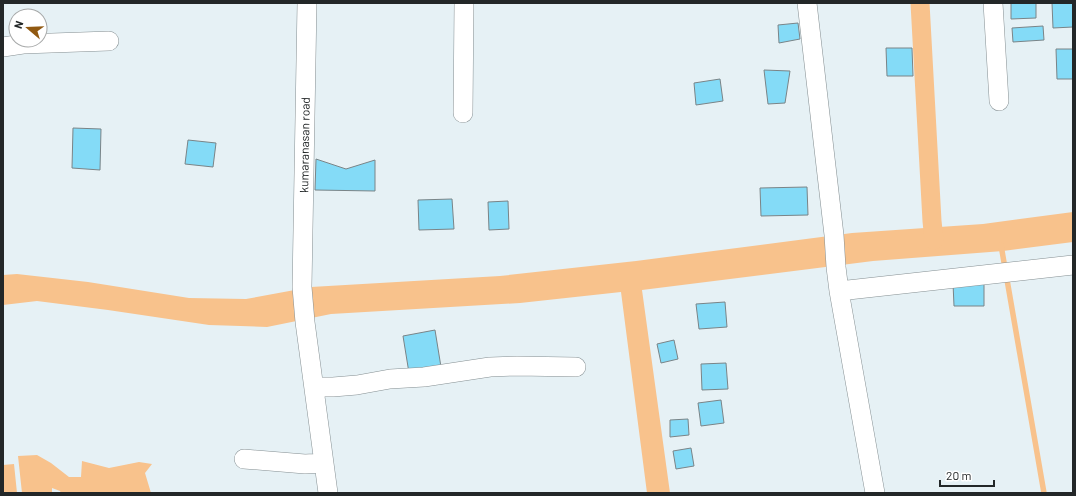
<svg xmlns="http://www.w3.org/2000/svg" width="1076" height="496" viewBox="0 0 1076 496" font-family="Barlow,sans-serif">
<rect width="100%" height="100%" fill="#e6f1f5"/>
<path fill="#f8c28c" d="M1073 212V242L1003 251 873 261 642 290 670 493H647L621 292 520 303 331 314 267 327 209 325 108 310 37 301 3 305V275L17 274 88 282 189 298 246 299 311 287 500 276 636 261 852 233 983 224Z
M37 455 51 463 69 477H81L82 461 109 468 139 462 152 464 145 473 151 493H61L60 491 52 488V493H22L18 456Z
M14 464 17 493H3V465Z"/>
<g fill="none" stroke-linecap="round" stroke-linejoin="round">
<path stroke="#f8c28c" stroke-width="5.5" d="M1001 245 1044 493"/>
<path stroke="#f8c28c" stroke-width="19" d="M920 3 932 221 934 240"/>
</g>
<path fill="#84dbf7" stroke="#7a8487" d="M1011 3H1036V18L1011 19Z
M1052 3H1073V27L1053 28Z
M798 23 800 39 779 43 778 25Z
M1043 26 1044 40 1013 42 1012 28Z
M886 48H912L913 76H887Z
M1056 49H1073V79H1057Z
M764 70 790 71 785 103 768 104Z
M720 79 723 101 696 105 694 83Z
M73 128 101 129 100 170 72 168Z
M188 140 216 143 213 167 185 164Z
M316 159 346 169 375 160V191L315 190Z
M807 187 808 215 761 216 760 188Z
M452 199 454 229 419 230 418 200Z
M508 201 509 229 489 230 488 202Z
M953 283H984V306H954Z
M725 302 727 327 699 329 696 304Z
M435 330 441 367 409 373 403 336Z
M674 340 678 359 661 363 657 344Z
M726 363 728 389 702 390 701 364Z
M721 400 724 423 701 426 698 403Z
M688 419 689 435 670 437V420Z
M691 448 694 466 676 469 673 451Z"/>
<g fill="none" stroke-linecap="round" stroke-linejoin="round">
<defs>
<path id="minor" d="M307 3 302 287 305 322 328 493
M807 3 834 235 836 267 839 291
M993 3 999 101
M3 47 23 44 109 41
M463 113 464 3
M314 387H333L357 385 390 379 424 377 490 367 517 366 576 367
M244 459 305 464 324 463
M875 493 839 291 1073 265"/>
</defs>
<use href="#minor" stroke="#858f92" stroke-width="20"/>
<use href="#minor" stroke="#fff" stroke-width="19"/>
</g>
<g text-anchor="middle" dominant-baseline="central" stroke-width="4" stroke-linejoin="round" paint-order="stroke">
<g font-size="12" fill="#232728" stroke="#fff">
<text transform="translate(304 145) rotate(-89)">kumaranasan road</text>
</g>
</g>
<rect width="1076" height="496" fill="none" stroke="#232728" stroke-width="8"/>
<g transform="translate(28 28) rotate(289)"><circle r="19" fill="#ffffff" stroke="#a7a9a9"/>
<path d="M0-3L7 15L0 10L-7 15Z" fill="#915911"/>
<text y="-6" font-size="11" font-weight="bold" text-anchor="middle" fill="#232728">N</text>
</g>
<path d="M940 480v6h54v-6" fill="none" stroke="#232728" stroke-width="2"/>
<text x="946" y="480" font-size="12" fill="#232728" stroke="#ffffff" stroke-width="3" paint-order="stroke">20 m</text>
</svg>
